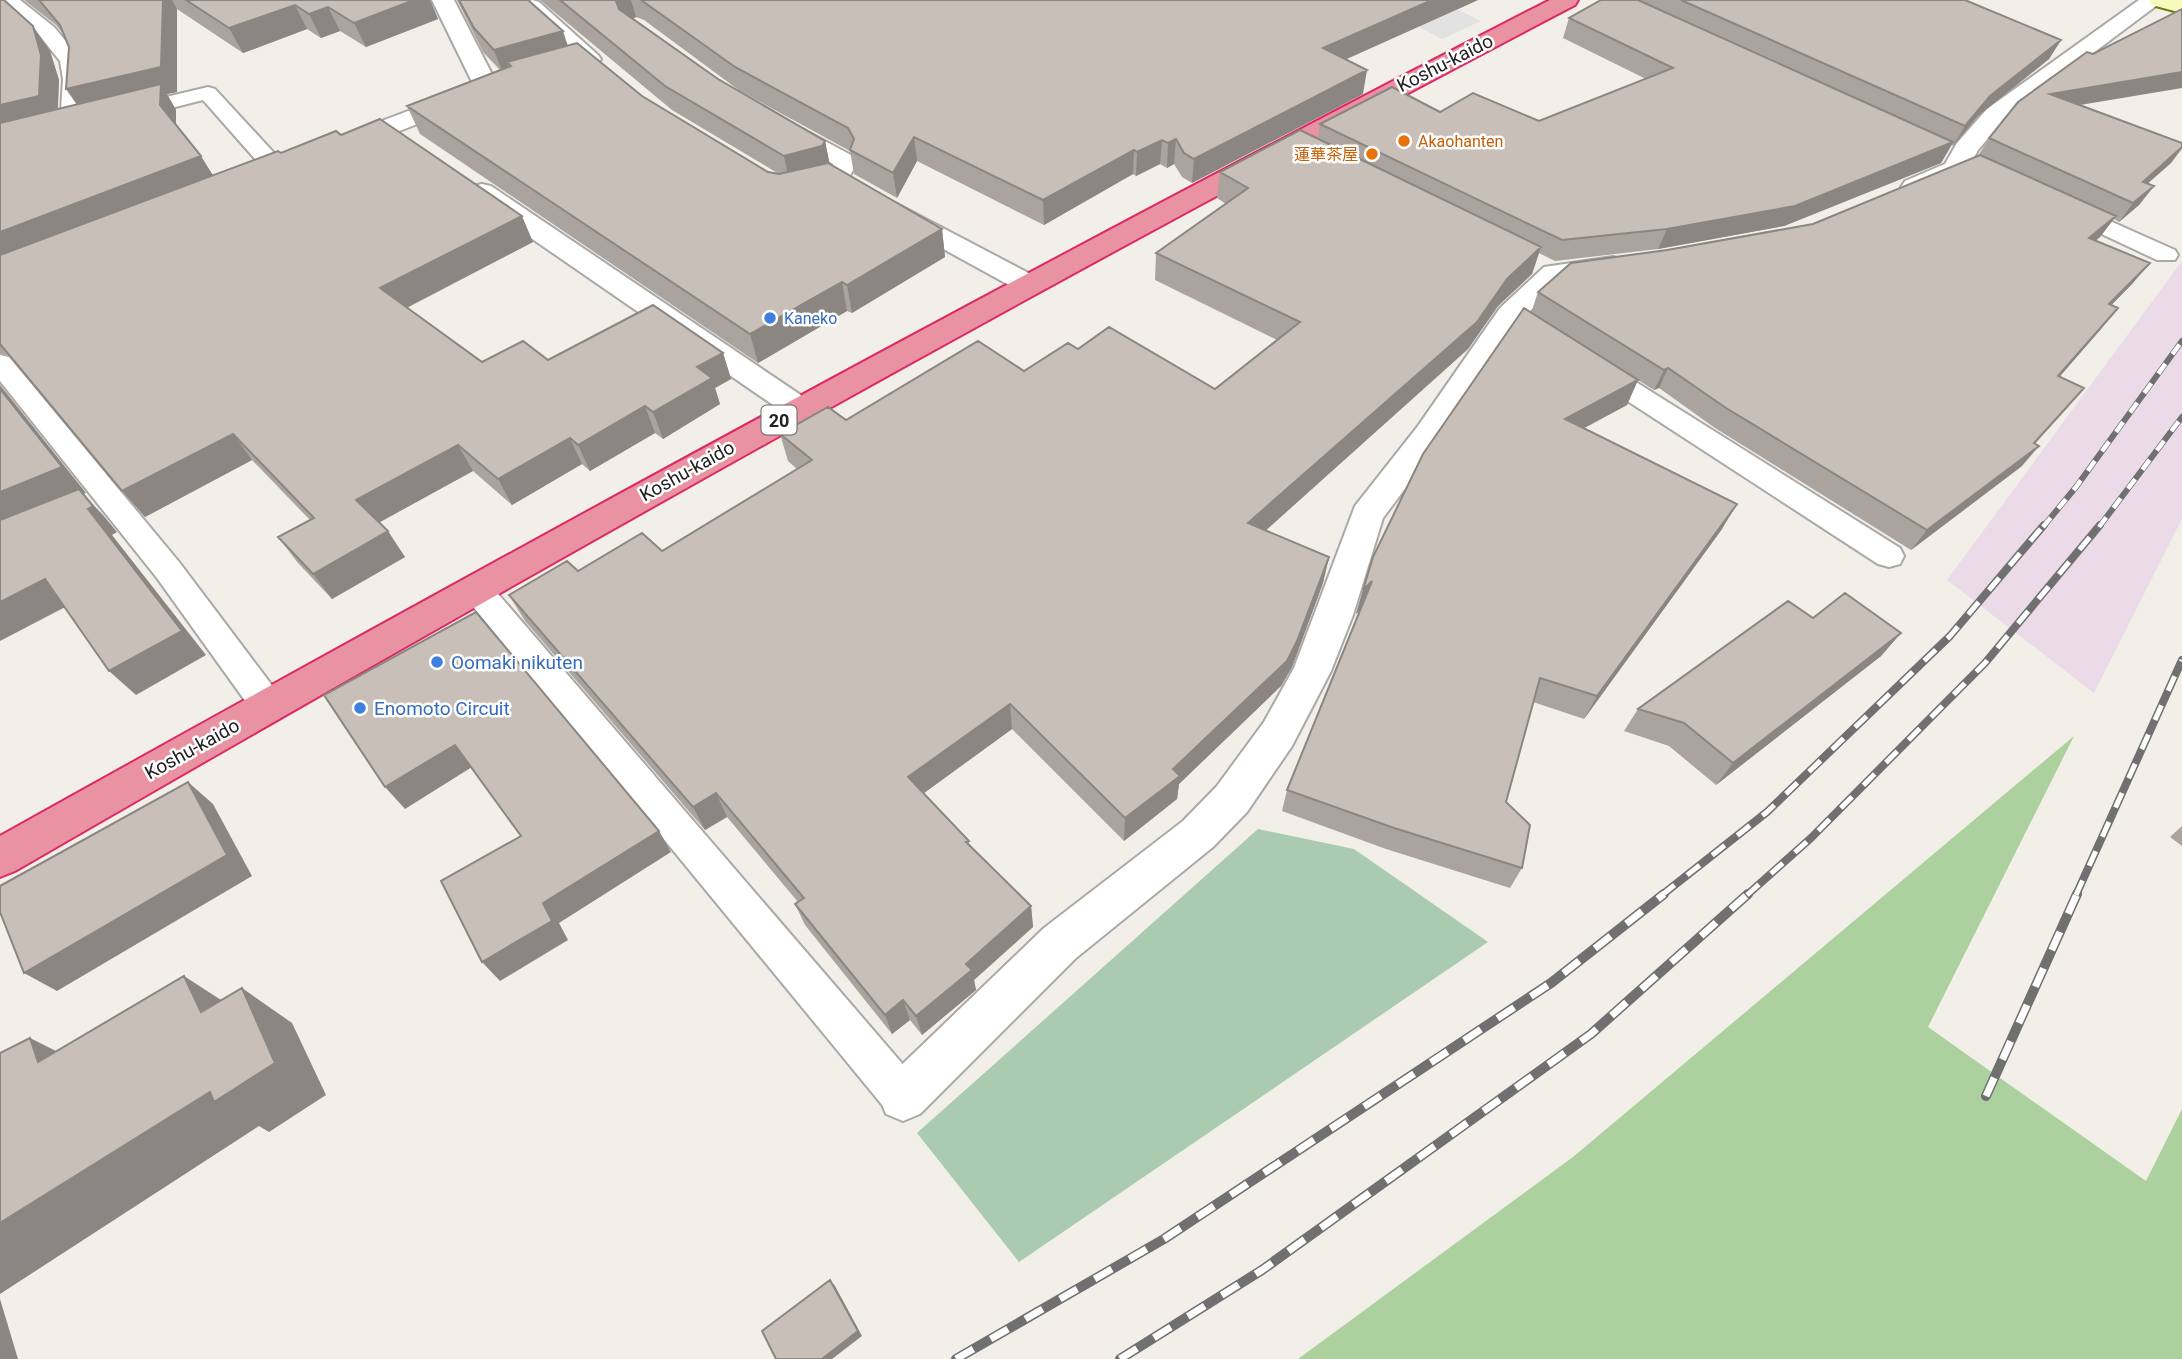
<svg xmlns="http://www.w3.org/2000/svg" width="2182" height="1359" viewBox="0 0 2182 1359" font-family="Roboto,'Noto Sans JP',sans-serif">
<rect width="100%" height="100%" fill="#f2efe9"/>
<path fill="#ebdbe8" d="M2182 261V519L2094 693 1947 580Z"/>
<path fill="#add19e" d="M2074 736 1928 1027 2146 1181 2182 1109V1359H1298L1573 1157Z"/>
<path fill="#aacbaf" d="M1258 829 1354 849 1488 942 1019 1262 917 1133Z"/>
<path fill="#e2e2e2" d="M1365 0H1439L1481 21 1442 39Z"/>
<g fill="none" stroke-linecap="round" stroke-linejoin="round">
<defs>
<path id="lane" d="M0 0H20L54 27 74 51 83 72 82 127 79 132H63L60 127 63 79 60 61 40 36Z
M532 0 539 2 598 55 601 59 598 63H584L525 10 522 6Z
M208 87 215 89 286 166 289 171 286 176H270L203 100 128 119 117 113 120 108Z
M789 122 851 155 856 165 845 184H829L826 179 833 164 781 133 778 128Z
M2065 201 2175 250 2178 255 2175 260H2157L2057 213 2053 208 2057 203Z
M0 355 9 357 179 562 280 696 285 706 280 716 268 720 256 716 157 578 0 381Z
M1595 359 1604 362 1900 548 1904 556 1900 564 1889 567 1878 564 1586 374 1582 368 1586 362Z
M476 577 487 581 918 1082 924 1097 918 1112 903 1118 888 1112 465 597 460 589 465 581Z"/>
<path id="street" d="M432 0H454L499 88 496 93H478L475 88Z
M2139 0H2164L2005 119 1978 150 1965 175 1923 193H1905L1901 187 1905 181 1945 164 1957 143 1987 109Z
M461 91 470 93 473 98 470 103 397 132H379L375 127 379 122Z
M482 184 491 186 811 402 816 409 811 416 800 420 789 416 473 198 469 192 473 186Z
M897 204 1038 278 1042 284 1038 290 1028 293 1018 290 887 218 883 212 887 206Z
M1613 257 1623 260 1627 266 1623 272 1563 281 1520 320 1440 442 1383 518 1353 615 1331 671 1292 746 1247 812 1213 847 1076 958 920 1114 903 1121 886 1114 879 1097 886 1080 1044 928 1183 821 1217 786 1264 722 1294 668 1355 506 1418 426 1500 308 1544 267Z"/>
<path id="secondary" d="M2149 0H2182V13L2152 5Z"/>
<path id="highway" d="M1550 0H1578L1575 5C1048 281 530 573 15 871L0 877V836C513 550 1028 268 1550 0Z"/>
</defs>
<use href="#lane" stroke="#a9a9a9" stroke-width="4"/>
<use href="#street" stroke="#a9a9a9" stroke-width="4"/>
<use href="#secondary" stroke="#707d05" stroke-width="4"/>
<use href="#highway" stroke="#dc2a67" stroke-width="4"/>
<use href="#lane" fill="#fff" fill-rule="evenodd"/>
<use href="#street" fill="#fff" fill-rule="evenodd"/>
<use href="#secondary" fill="#f7fabf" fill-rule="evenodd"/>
<use href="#highway" fill="#e892a2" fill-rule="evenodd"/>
<defs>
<path id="rail-far2" d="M2043 527 2076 487 2182 341
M2099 527 2182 417"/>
<path id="rail-far1" d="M1662 895 1767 812 1950 636 2044 525
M1747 895 1811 838 1985 663 2100 525
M2076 895 2182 660"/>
<path id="rail" d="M1986 1096 2077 894
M956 1359 1164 1239 1551 983 1664 894
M1120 1359 1262 1270 1591 1034 1748 894"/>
</defs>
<use href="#rail-far2" stroke="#707070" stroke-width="6"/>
<use href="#rail-far1" stroke="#707070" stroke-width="8"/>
<use href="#rail" stroke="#707070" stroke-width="10"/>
<use href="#rail-far2" stroke="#fff" stroke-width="4.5" stroke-dasharray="12" stroke-linecap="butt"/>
<use href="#rail-far1" stroke="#fff" stroke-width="5" stroke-dasharray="16" stroke-linecap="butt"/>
<use href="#rail" stroke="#fff" stroke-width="7" stroke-dasharray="20" stroke-linecap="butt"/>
</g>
<path fill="#aba49e" d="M0 0 50 51 59 80 58 109 77 105 69 47 64 35 56 25 24 0H430L438 19 366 47 340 31 321 38 307 29 243 53 177 9V92L167 94 176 110V125L213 175 341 135 533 242 407 308 482 362 723 353 731 379 715 388 720 404 663 439 655 433 590 471 582 464 512 505 473 471 379 522 405 557 332 599 298 563 278 537 310 520 252 460 145 517 9 355 0 353Z
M457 0H528L568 46 642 96 768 172 779 174 672 110 540 0H1478L1346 59 1363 94 1192 183 1182 177 1174 164 1167 168 1160 164 1136 176 1133 174 1044 225 917 161 897 198 854 174 850 151 740 91 644 20 636 17 633 19 718 79 825 141 829 163 942 229 945 257 852 313 847 311 758 363 420 134 407 106 500 70 483 52Z
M1601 0H1965L2061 40 2049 59 1978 116 1953 146 1952 145 1941 163 1784 226 1658 249 1555 261 1539 253 1532 274 1498 306 1468 349 1266 530 1329 557 1323 583 1292 667 1281 686 1179 784 1177 799 1124 841 1012 729 924 793 969 841V845L1031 906 1033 927 974 980 976 990 922 1035 910 1020 892 1034 805 925 795 904 798 902 727 817 705 830 525 621 509 595 578 571 662 551 797 469 788 461 780 434 846 420 1024 371 1078 349 1215 389 1277 340 1155 280 1156 253 1226 204 1217 198 1220 172 1318 139 1320 124 1440 112 1539 121 1646 79 1563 38 1569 18Z
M2080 105 2182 143V149L2171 163 2148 183 2154 186 2139 205 2119 222 2114 219 2100 237 2095 241 2133 283 2111 305 2118 308 2059 377 2067 408 2035 443 2022 466 1911 550 1715 428 1659 388 1654 390 1531 313 1538 292 1667 250 1813 224 1978 156 1989 138Z
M1638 380 1627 405 1583 428 1722 529 1584 719 1533 702 1506 802 1522 868 1510 888 1386 849 1282 811 1287 790 1361 609 1356 614 1363 590Z
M1813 618 1901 633 1881 656 1716 785 1669 746 1624 731 1638 709Z
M2182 826V846L2170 837Z"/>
<path fill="#8b8681" d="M163 0H172L177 9V92L167 94 176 110V131L160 105 84 115 66 89Z
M414 0H430L438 19 366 47 354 23Z
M618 0H631L636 17 623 24 616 1Z
M1432 0H1478L1320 71 1323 48Z
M295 5 307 29 243 53 229 28Z
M328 7 340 31 321 38 309 14Z
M33 26 50 51 59 80 57 121 0 135V105Z
M563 31 571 55 511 66 507 62 511 72 503 74 494 50Z
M2061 40 2049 59 1978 116 1953 146 1965 126 1990 96Z
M1367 70 1363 94 1192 183 1194 159Z
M2182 72V88L2038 112 2050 94Z
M914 137 917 161 897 198 893 173Z
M1176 139 1174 164 1167 168 1168 143Z
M1162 140 1160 164 1136 176 1137 152Z
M825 141 830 165 789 180 784 156Z
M1953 142 1941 163 1784 226 1658 249 1667 229Z
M2182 147 2171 163 2129 200 2143 182Z
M1134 150 1133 174 1044 225 1043 200Z
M201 156 217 182 0 266V232Z
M2154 186 2139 205 2119 222 2133 203Z
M522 216 533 242 394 314 380 288Z
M2116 216 2100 237 2074 259 2089 238Z
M942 229 945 257 852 313 847 285Z
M1541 247 1532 274 1498 306 1468 349 1244 550 1248 523Z
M2150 263 2133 283 2092 325 2109 304Z
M842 282 847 311 758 363 750 334Z
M2118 308 2101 329 2042 397 2058 376Z
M723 353 731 379 715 388 720 404 663 439 653 412 697 367Z
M1668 368 1659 388 1654 390 1664 370Z
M1638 380 1627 405 1555 444 1565 419Z
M0 385 86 493 83 494 103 515 117 532 112 535 206 655 136 695 109 671 182 631 0 529Z
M2084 388 2067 408 2017 463 2039 446 2022 466 1911 550 1927 530 2034 443Z
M645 406 655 433 590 471 578 445Z
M233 434 252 460 145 517 122 491Z
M570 438 582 464 512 505 498 479Z
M458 445 473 471 373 526 356 500Z
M1737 504 1722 529 1584 719 1597 696Z
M388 531 405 557 332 599 313 574Z
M1329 557 1323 583 1292 667 1281 686 1179 784 1177 799 1124 841 1125 818 1173 769Z
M45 579 71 604 0 641V602Z
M1372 581 1366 604 1356 614 1363 590Z
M1901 633 1881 656 1716 785 1733 763Z
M1010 704 1012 729 913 801 908 777Z
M455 745 472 767 405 809 385 787Z
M188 782 213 804 252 876 57 991 24 973Z
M716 793 727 817 705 830 693 807Z
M659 831 671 852 559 923 568 940 500 981 482 962 543 903Z
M1031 906 1033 927 974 980 976 990 922 1035 916 1016 966 964Z
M184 976 238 1011 201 1012Z
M242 988 292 1023 326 1095 269 1132 259 1126 0 1294V1223Z
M903 1000 910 1020 892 1034 885 1015Z
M30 1038 94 1070 38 1062Z
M830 1280 835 1286 862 1336 832 1359H822Z
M0 1299 18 1359H0Z"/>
<path fill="#c7bfb8" stroke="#8b8681" stroke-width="2" d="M0 0H4L33 26 41 55 39 96 0 105Z
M39 0H163L161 67 66 89 69 47 60 25Z
M186 0H414L354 23 328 7 309 14 295 5 229 28Z
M459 0H528L563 31 494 50 474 28Z
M560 0H618L616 1 619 9 718 79 825 141 822 146 784 156 665 86Z
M641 0H1432L1323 48 1367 70 1194 159 1184 153 1176 139 1168 143 1162 140 1137 152 1134 150 1043 200 914 137 893 173 850 150 854 139 848 128 735 67Z
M1601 0H1638L1953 142 1795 206 1667 229 1562 240 1320 124 1392 87 1440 112 1473 93 1539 121 1673 68 1569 18Z
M1681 0H1965L2061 40 1990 96 1965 126Z
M2182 9V72L2050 94 2182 143V147L2143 182 2154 186 2133 203 1989 138 2018 102 2087 52 2093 54Z
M577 43 642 96 768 172 779 174 828 163 942 229 847 285 842 282 750 334 407 106 511 66 507 62Z
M161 84 160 105 201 156 0 232V123Z
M380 119 522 216 380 288 482 362 523 341 548 360 653 305 723 353 697 367 712 378 653 412 645 406 578 445 570 438 498 479 458 445 356 500 388 531 313 574 278 537 314 518 233 434 122 491 0 344V255L278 151 281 153 336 131 341 135Z
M1300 130 1541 247 1507 279 1477 322 1248 523 1329 557 1297 641 1287 661 1173 769 1180 776 1125 818 1010 704 908 777 969 841 966 842 1031 906 966 964 972 970 916 1016 903 1000 885 1015 795 904 804 898 716 793 693 807 509 595 567 561 578 571 642 533 662 551 812 460 780 434 828 407 846 420 978 341 1024 371 1068 343 1078 349 1109 327 1215 389 1300 322 1156 253 1248 188 1220 172Z
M1980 155 2116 216 2089 238 2150 263 2109 304 2118 308 2058 376 2084 388 2034 443 2039 446 1927 530 1726 408 1668 368 1664 370 1538 292 1571 263 1667 250 1813 224Z
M1524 308 1638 380 1565 419 1737 504 1597 696 1540 678 1506 802 1530 825 1522 868 1394 828 1287 790 1372 581 1363 590 1373 557 1423 454Z
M0 389 62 467 0 492Z
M79 489 93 506 88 509 182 631 109 671 45 579 0 602V520Z
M1845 593 1901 633 1733 763 1684 723 1638 709 1788 601 1813 618Z
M476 612 659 831 543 903 552 921 482 962 441 881 521 836 455 745 385 787 324 695Z
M188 782 227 855 24 973 0 912V886Z
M184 976 201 1012 242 988 275 1063 214 1102 210 1092 0 1223V1053L30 1038 38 1062Z
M830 1280 858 1331 822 1359H776L762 1331Z"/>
<g fill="#e8710a" stroke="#fff" stroke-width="2.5">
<circle cx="1404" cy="141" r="7"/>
<circle cx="1372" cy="154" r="7"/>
</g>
<g fill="#3f7fe0" stroke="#fff" stroke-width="2.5">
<circle cx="770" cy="318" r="7"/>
<circle cx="437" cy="662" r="7"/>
<circle cx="360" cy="708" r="7"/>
</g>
<g text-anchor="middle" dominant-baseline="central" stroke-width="5" stroke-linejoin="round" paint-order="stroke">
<g font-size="16" fill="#c56008" stroke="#fff" text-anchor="start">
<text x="1418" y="141">Akaohanten</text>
<text x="1358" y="154" text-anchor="end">蓮華茶屋</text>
</g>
<g font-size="16" fill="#366cbe" stroke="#fff" text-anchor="start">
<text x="784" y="318">Kaneko</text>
</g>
<rect fill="#fff" stroke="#646464" stroke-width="2" x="761.5" y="405.5" width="35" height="29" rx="5"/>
<g font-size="18" font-weight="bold" fill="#222">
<text x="779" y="420">20</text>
</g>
<g font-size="19" fill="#222" stroke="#fff">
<text transform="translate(1445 63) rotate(-27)">Koshu-kaido</text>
<text transform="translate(687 471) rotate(-29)">Koshu-kaido</text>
<text transform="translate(192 749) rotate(-29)">Koshu-kaido</text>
</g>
<g font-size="19" fill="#366cbe" stroke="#fff" text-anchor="start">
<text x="451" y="662">Oomaki nikuten</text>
<text x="374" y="708">Enomoto Circuit</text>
</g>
</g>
</svg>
